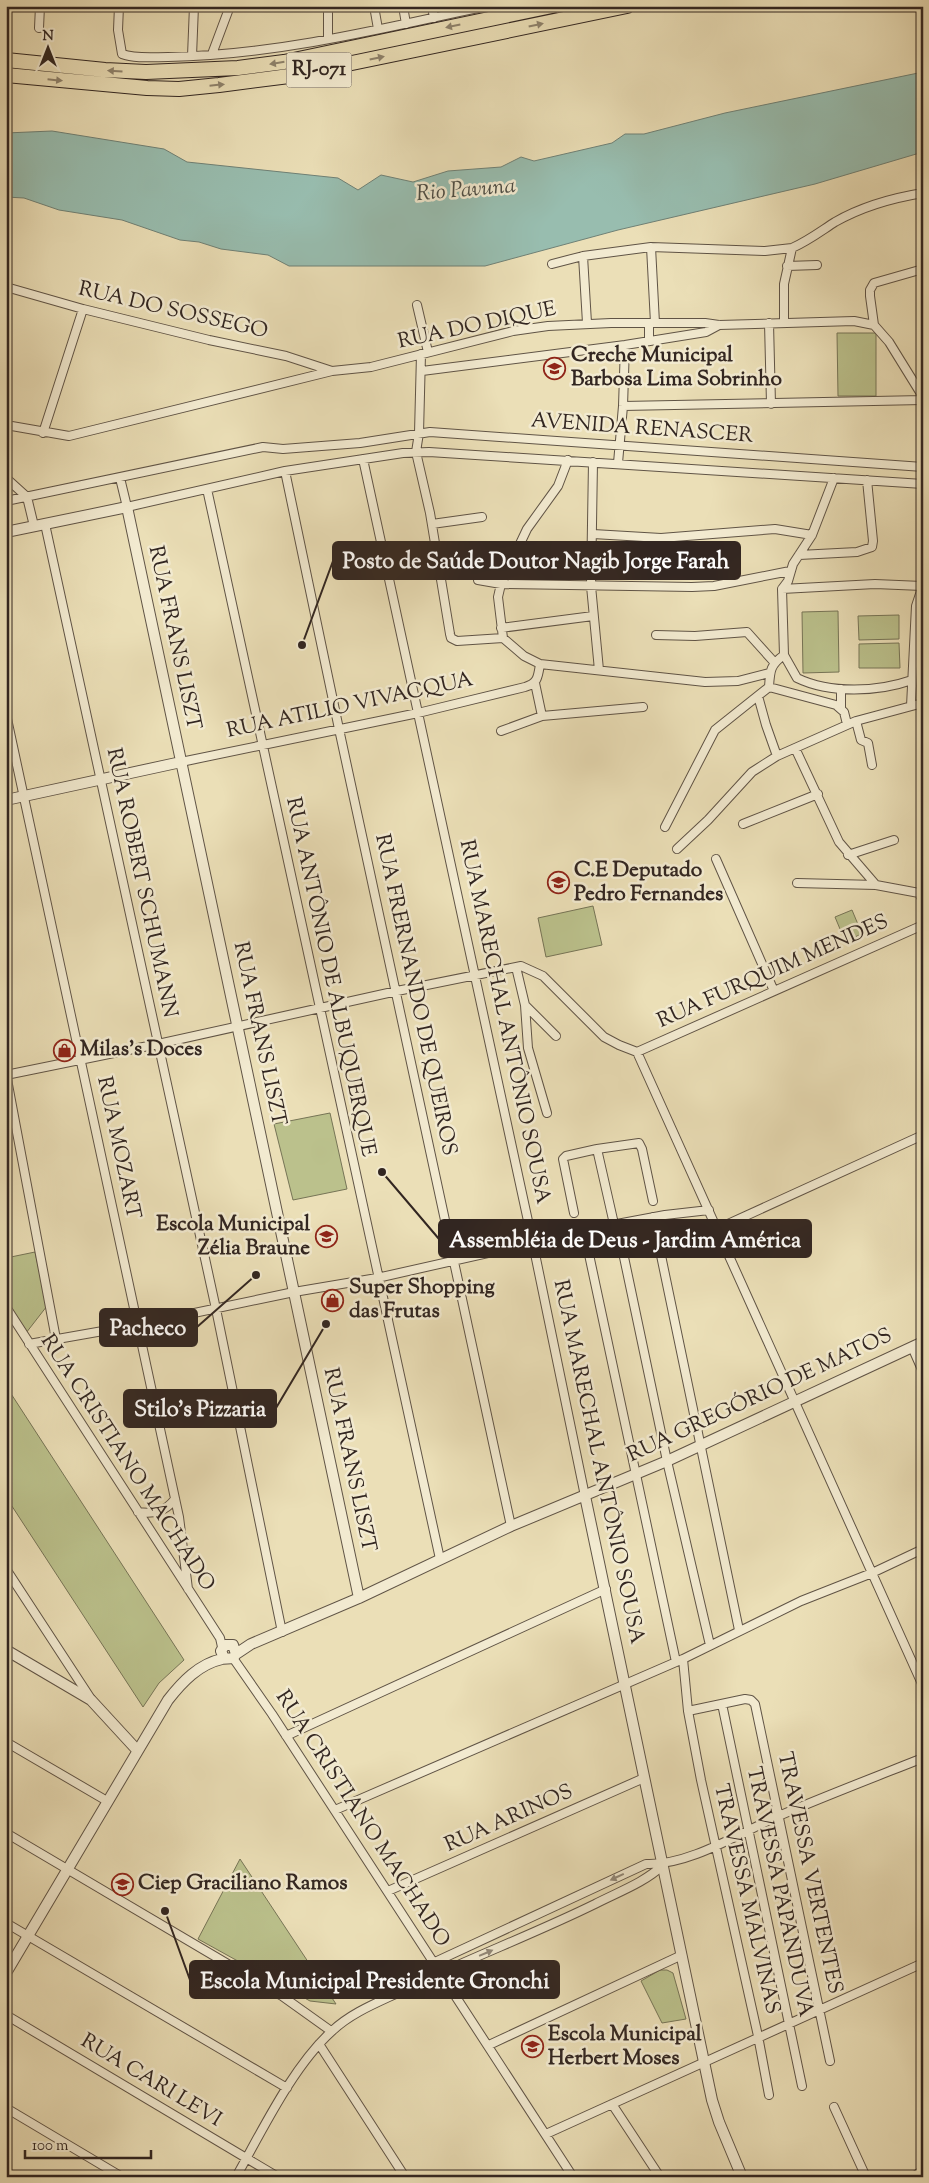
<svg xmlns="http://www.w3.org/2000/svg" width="929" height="2183" viewBox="0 0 929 2183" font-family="'Sorts Mill Goudy',serif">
<rect width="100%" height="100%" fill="#ebdfb7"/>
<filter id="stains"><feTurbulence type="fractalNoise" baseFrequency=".004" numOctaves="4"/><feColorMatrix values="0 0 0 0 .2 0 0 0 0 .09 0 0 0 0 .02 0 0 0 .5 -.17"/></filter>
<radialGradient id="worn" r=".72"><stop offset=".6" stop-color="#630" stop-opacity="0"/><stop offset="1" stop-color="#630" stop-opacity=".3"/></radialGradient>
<path fill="#bbc18c" stroke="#767456" d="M837 333H876V396H838Z
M838 611 839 672 803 673 802 612Z
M899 615V639L859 640 858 616Z
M899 643 900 668H859V644Z
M593 906 602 945 546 957 538 918Z
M852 910 862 934 845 941 835 917Z
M330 1113 347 1189 293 1200 274 1124Z
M35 1252 47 1306 26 1333 6 1303V1258Z
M6 1386 184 1660 159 1683 143 1707 6 1497Z
M240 1859 336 2004 310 2001 198 1939Z
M660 1970H667L673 1973 686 2019 662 2023 641 1981Z"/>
<path fill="#98bdaf" stroke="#6f8176" d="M923 72V152L815 184 618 230 485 266H289L268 255 221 249 199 242 180 240 122 220 59 210 24 198 6 197V133L52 131 164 149 187 162 338 178 358 190 381 175 413 182 448 171 501 167 521 157 534 161 612 143 625 134H644L725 113Z"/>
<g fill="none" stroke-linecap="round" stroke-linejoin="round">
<defs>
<path id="minor" d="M119 6 118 30 122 54C135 59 154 57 168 57 275 55 382 29 487 6
M374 6 378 29
M403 6 406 24
M432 6 434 18
M39 28 40 6
M328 38V6
M212 54 230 6
M192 56 194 6
M651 247 655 323
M583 256 587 323
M552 264 583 256 651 247 765 251 792 248
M787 266 817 265
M923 269 874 283 870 290V296L874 325 889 342 923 397
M6 287 83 309 209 340 286 356 332 371
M417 305 428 352
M649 323V341
M769 323 771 404
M784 323V284L792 248C808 241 821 231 835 222 863 206 892 198 923 193
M421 354 419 433 416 452 430 513 450 634 451 638 457 641 503 638
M422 371 625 345 706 332 719 325
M623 406 923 400
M6 425 69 436 332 371 371 367 513 331 548 326 611 323H705L719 325 854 321 874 325
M43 433 83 309
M363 459 533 1244 585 1496
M593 462 591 586 599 670
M618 463 623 406 625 345
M285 471 339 729 511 1526
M6 478 27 497 34 526
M120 478 127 507 285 471 403 453 429 452 923 484
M207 489 440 1559
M6 501 263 447 283 449 360 443 430 432 923 467
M45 524 216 1309 282 1632
M432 524 482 517
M593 534 661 538 775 529 812 535
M477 553 478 580 501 584 692 587 714 586 790 571
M799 555 857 552 872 547 873 541 867 480
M782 589 875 584 922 586
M501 628 593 616
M656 635 695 636 747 632 774 662
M503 638 524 656 540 664 705 682 738 681 769 673
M503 638 498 597 501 584 527 529 558 486 568 460
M784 655 797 678C830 694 878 692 912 680
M535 683 542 716 643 707
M769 687C770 671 770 665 784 655L782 589 788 581 793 564 812 535 834 478
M769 687 836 705 844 712 847 724
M758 696 766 725 777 756
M911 706 916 606 923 585
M841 708V689
M6 714 179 1517 188 1589
M856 721 861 740 868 743 872 765
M501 731 542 716
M795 748 839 842 876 885
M181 762 418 713 525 687C538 683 538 677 540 664
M743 824 818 794
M665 827 715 730 769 687
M677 849 708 820 752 772 777 756 856 721 923 703
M848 855 894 840
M716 859 774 991
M797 883 876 885 919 893 923 901
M516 967 525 1005 556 1036
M525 1005 528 1048 547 1113
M637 1052 923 1686
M637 1052 923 925
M6 1074 56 1339
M6 1075 158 1044 397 991 521 966 543 976 604 1037 619 1045 637 1052
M574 1213 563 1159 566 1156 597 1149
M653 1217 739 1630
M614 1224 597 1149 639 1143 642 1149 653 1201
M617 1224 667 1461 710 1645
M717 1229 923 1135
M584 1231 676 1662
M6 1307 220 1638 222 1647
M29 1344 137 1325 294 1292 377 1278 617 1224 665 1215 709 1210
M912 1347 923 1372
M138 1512C154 1514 165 1512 175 1499
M6 1569 91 1699
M233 1658 272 1714 573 2177
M683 1659 688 1711 701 1780 758 2036 769 2095
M722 1704 802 2086
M688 1711 745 1699 751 1700 755 1704 830 2061
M286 1736 606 1589
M6 1742 107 1801
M335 1810 683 1659 801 1601 872 1573 923 1549
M6 1833 282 1996 331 2031
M388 1891 644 1778
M6 1923 287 2088
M435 1962 646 1864C689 1866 741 1832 781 1815 828 1795 875 1777 923 1758
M6 2015 278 2177
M319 2044 405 2177
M489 2045 682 1955
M612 2104 660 2177
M834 2107 866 2177
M6 2108 122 2177
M546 2134 923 1963
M236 2177C262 2131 293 2066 332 2031 352 2012 379 2002 404 1990 467 1959 532 1935 595 1904 618 1892 644 1883 663 1865
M913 2177 923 2170"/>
<path id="tertiary" d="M6 532 127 507 359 1598
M6 800 181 762
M585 1496 712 2100 719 2122 742 2177
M6 1650 91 1700 137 1750
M224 1658 221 1651 225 1645H233L236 1654
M6 1973 168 1700C182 1682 199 1664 222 1659 226 1658 229 1659 233 1658L236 1654 251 1644 359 1598 511 1526 667 1461 923 1342"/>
<path id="motorway" d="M6 60 105 70 146 72 238 68 284 62 552 6
M6 75 147 88 179 89 219 85 289 76 627 6"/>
</defs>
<use href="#minor" stroke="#605446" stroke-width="10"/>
<use href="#tertiary" stroke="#605446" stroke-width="12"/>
<use href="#motorway" stroke="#322621" stroke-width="16"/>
<use href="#minor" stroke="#f2ead0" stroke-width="8"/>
<use href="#tertiary" stroke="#f2ead0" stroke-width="10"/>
<use href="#motorway" stroke="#ebdfb7" stroke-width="14"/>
</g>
<defs><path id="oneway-solid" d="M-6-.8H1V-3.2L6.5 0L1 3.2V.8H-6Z" transform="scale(1.25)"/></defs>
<g fill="#8e826c">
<use href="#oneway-solid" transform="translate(536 25) rotate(-12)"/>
<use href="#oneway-solid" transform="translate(453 26) rotate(168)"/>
<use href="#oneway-solid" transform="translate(377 58) rotate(-12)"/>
<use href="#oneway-solid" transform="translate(277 63) rotate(171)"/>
<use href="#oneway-solid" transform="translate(115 71) rotate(-177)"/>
<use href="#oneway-solid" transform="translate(55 80) rotate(6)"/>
<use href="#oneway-solid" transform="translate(217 85) rotate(-6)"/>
</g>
<g fill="#928878">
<use href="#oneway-solid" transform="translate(617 1877) rotate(155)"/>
<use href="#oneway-solid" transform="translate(486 1953) rotate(-23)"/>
</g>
<defs>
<symbol id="school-ring" viewBox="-11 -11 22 22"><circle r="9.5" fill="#f2ead0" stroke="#8f2418" stroke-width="1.5"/><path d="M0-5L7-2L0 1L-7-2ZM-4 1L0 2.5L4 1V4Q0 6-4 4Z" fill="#8f2418"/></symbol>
<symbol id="shop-ring" viewBox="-11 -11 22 22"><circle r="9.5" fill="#f2ead0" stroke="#8f2418" stroke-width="1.5"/><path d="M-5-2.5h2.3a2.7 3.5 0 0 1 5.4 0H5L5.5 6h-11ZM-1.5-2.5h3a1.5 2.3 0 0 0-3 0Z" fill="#8f2418"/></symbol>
</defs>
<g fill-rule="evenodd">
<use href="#school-ring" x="542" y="356" width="25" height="25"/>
<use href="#school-ring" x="546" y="870" width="25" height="25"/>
<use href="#shop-ring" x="52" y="1038" width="25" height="25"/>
<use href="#school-ring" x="314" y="1224" width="25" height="25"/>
<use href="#shop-ring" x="320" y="1288" width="25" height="25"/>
<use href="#school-ring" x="110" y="1872" width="25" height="25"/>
<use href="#school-ring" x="520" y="2034" width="25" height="25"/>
</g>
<g text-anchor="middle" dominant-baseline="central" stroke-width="5" stroke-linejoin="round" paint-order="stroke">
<rect fill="#f2ead0" stroke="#6c6156" stroke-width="1" x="286.5" y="52.5" width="65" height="35" rx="4"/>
<g font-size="20" font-weight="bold" fill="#322621">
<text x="319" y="70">RJ-071</text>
</g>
<g font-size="21" fill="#322621" stroke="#f2ead0">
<text transform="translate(173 311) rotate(13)">RUA DO SOSSEGO</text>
<text transform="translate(477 326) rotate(-12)">RUA DO DIQUE</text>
<text transform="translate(642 429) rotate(4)">AVENIDA RENASCER</text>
<text transform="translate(174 638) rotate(78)">RUA FRANS LISZT</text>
<text transform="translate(350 706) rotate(-12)">RUA ATILIO VIVACQUA</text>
<text transform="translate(141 883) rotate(78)">RUA ROBERT SCHUMANN</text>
<text transform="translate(773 972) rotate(-24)">RUA FURQUIM MENDES</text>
<text transform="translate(330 977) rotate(78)">RUA ANTÔNIO DE ALBUQUERQUE</text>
<text transform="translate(415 995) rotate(78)">RUA FRERNANDO DE QUEIROS</text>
<text transform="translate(504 1022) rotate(78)">RUA MARECHAL ANTÔNIO SOUSA</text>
<text transform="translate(259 1034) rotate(78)">RUA FRANS LISZT</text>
<text transform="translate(118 1148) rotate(78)">RUA MOZART</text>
<text transform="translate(760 1396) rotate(-25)">RUA GREGÓRIO DE MATOS</text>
<text transform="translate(349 1460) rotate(78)">RUA FRANS LISZT</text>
<text transform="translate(598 1462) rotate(78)">RUA MARECHAL ANTÔNIO SOUSA</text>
<text transform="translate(127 1463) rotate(57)">RUA CRISTIANO MACHADO</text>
<text transform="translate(362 1819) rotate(57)">RUA CRISTIANO MACHADO</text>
<text transform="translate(509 1819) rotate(-24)">RUA ARINOS</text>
<text transform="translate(809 1873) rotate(78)">TRAVESSA VERTENTES</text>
<text transform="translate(779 1892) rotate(78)">TRAVESSA PAPANDUVA</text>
<text transform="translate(746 1899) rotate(77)">TRAVESSA MALVINAS</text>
<text transform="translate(151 2081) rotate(31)">RUA CARI LEVI</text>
</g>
<g font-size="21" font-weight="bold" fill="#322621" stroke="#f2ead0" text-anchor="start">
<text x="571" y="356">Creche Municipal<tspan x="571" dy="24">Barbosa Lima Sobrinho</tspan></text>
<text x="574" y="871">C.E Deputado<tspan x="574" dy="24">Pedro Fernandes</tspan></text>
<text x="80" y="1050">Milas's Doces</text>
<text x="310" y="1225" text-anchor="end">Escola Municipal<tspan x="310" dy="24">Zélia Braune</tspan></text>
<text x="349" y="1288">Super Shopping<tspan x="349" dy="24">das Frutas</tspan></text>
<text x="138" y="1884">Ciep Graciliano Ramos</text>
<text x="548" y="2035">Escola Municipal<tspan x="548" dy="24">Herbert Moses</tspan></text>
</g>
<g font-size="22" font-style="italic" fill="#4c4c44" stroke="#f2ead0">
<text transform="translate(466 191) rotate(-5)">Rio Pavuna</text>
</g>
</g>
<path fill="none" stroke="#322621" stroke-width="2" d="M302 645L333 561M382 1172L439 1239M256 1275L197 1327M326 1324L276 1408M165 1911L190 1980"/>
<g fill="#322621" stroke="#f2ead0" stroke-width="2">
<circle cx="302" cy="645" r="5"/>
<circle cx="382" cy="1172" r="5"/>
<circle cx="256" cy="1275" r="5"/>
<circle cx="326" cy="1324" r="5"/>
<circle cx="165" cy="1911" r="5"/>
</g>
<g fill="#322621" stroke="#322621" stroke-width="2">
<rect x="333" y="542" width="407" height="37" rx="5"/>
<rect x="439" y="1220" width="372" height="37" rx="5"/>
<rect x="100" y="1309" width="97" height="37" rx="5"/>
<rect x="124" y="1390" width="152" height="37" rx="5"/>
<rect x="190" y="1961" width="369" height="37" rx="5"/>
</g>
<g font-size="22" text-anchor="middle" font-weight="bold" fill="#fff">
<text x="536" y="568">Posto de Saúde Doutor Nagib Jorge Farah</text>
<text x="625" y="1247">Assembléia de Deus - Jardim América</text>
<text x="148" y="1335">Pacheco</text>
<text x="200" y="1416">Stilo's Pizzaria</text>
<text x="375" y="1988">Escola Municipal Presidente Gronchi</text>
</g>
<rect width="929" height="2183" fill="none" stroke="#ebdfb7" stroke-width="25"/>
<rect x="8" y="8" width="914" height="2168" fill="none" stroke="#322621" stroke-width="2.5"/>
<rect x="12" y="12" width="904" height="2158" fill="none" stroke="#322621"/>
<g transform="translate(48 48)" stroke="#f2ead0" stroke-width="4" paint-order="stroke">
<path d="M0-4L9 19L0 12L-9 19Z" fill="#322621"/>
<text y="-8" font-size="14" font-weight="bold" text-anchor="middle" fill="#322621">N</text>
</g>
<path d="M25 2150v8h126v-8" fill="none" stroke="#322621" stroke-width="2.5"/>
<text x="32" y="2150" font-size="15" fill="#322621" stroke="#f2ead0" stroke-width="4" paint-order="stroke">100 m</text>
<rect width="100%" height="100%" filter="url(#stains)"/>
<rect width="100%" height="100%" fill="url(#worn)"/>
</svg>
